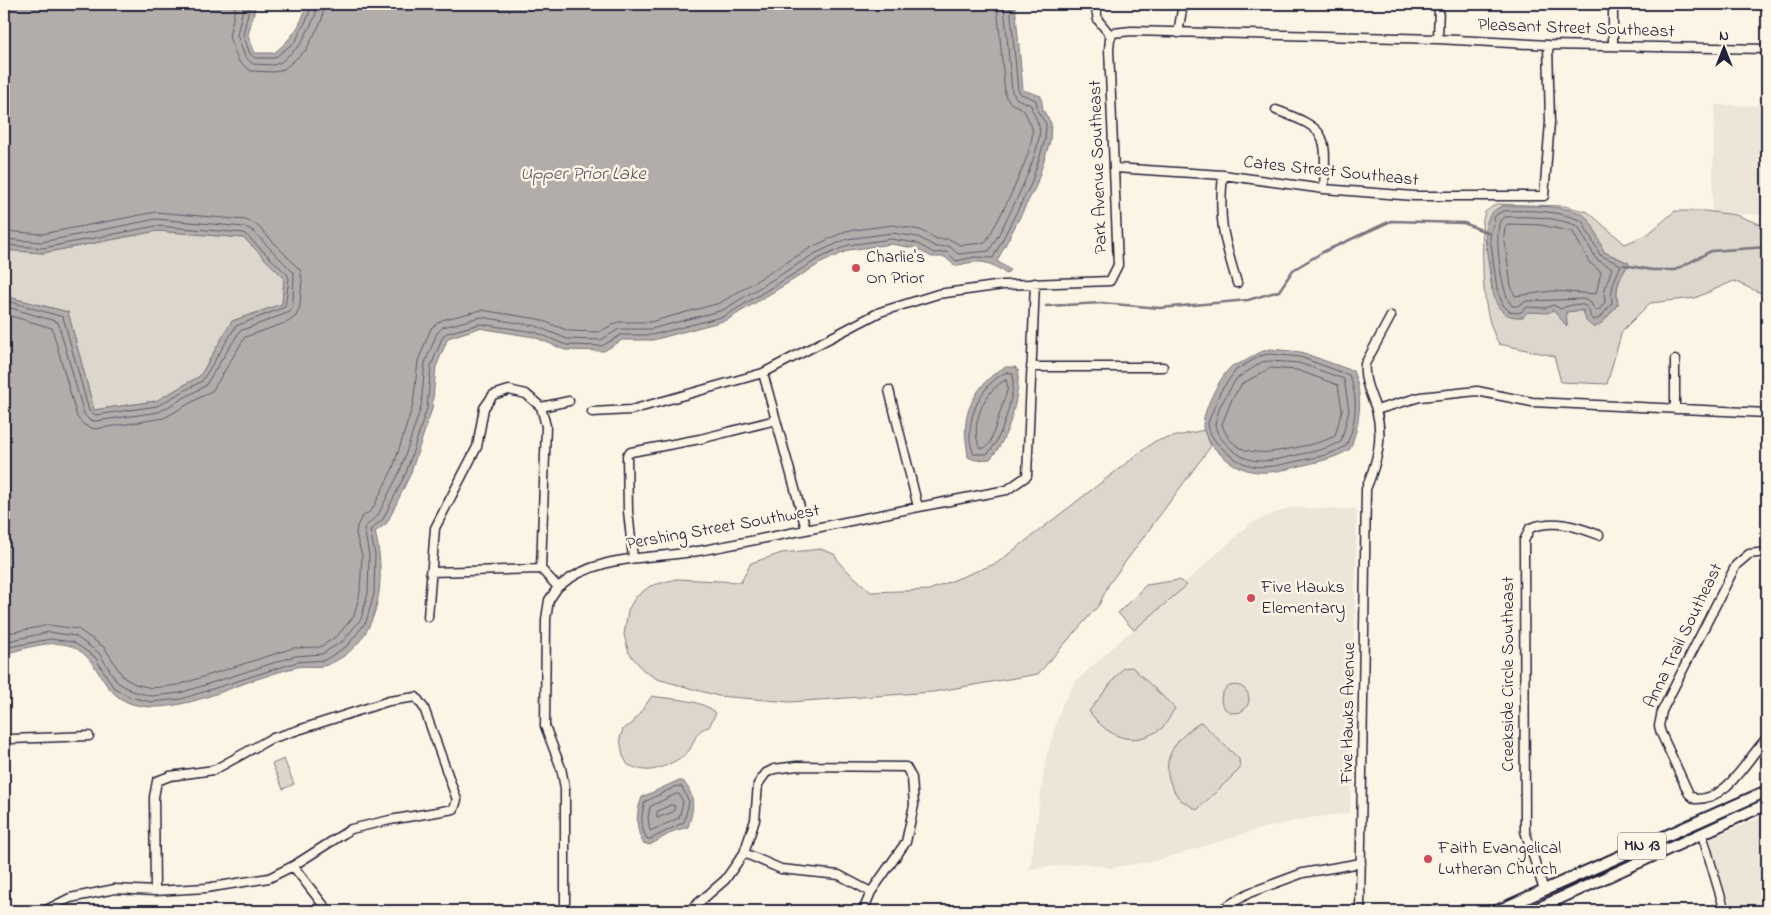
<svg xmlns="http://www.w3.org/2000/svg" width="1771" height="915" viewBox="0 0 1771 915" font-family="'Indie Flower',sans-serif">
<rect width="100%" height="100%" fill="#fcf5e5"/>
<filter id="ink" filterUnits="userSpaceOnUse"><feTurbulence type="fractalNoise" baseFrequency=".02" numOctaves="2"/><feDisplacementMap in="SourceGraphic" scale="10" xChannelSelector="R" yChannelSelector="G"/><feConvolveMatrix kernelMatrix="1 2 1 2 8 2 1 2 1" color-interpolation-filters="sRGB"/></filter>
<g filter="url(#ink)">
<path fill="#ece5d8" d="M1715 105 1767 106V215L1712 213Z
M1289 508 1357 509 1350 813 1309 818 1263 828 1159 860 1111 868 1084 863 1030 869 1046 757 1063 702 1078 679 1251 523Z
M1767 815V911H1732L1708 839Z"/>
<path fill="#dcd6cc" stroke="#7f7c84" fill-rule="evenodd" d="M1496 204 1564 206 1588 212 1625 244 1648 234 1675 211H1705L1736 215 1767 227V296L1734 281 1695 298 1650 303 1622 331 1607 384 1561 382 1554 356 1499 344C1479 308 1484 264 1482 223L1485 212ZM1502 206 1563 209 1600 244 1604 252 1629 263C1621 277 1614 287 1618 304L1603 322C1590 314 1582 308 1566 312L1567 325 1553 310 1528 312 1492 290 1485 238Z
M157 231 244 238 284 278 282 304 232 321 200 376 156 401 94 410 68 312 4 296V250L43 253Z
M1204 430 1211 446 1109 584 1099 605 1038 674 933 692 790 702 718 696 657 679 644 671 629 653 624 635 628 610 635 598 650 586 676 579 741 582 751 563 782 553 821 549 834 554 841 565 871 592 929 590 997 563 1155 441Z
M1179 580 1187 585 1134 630 1118 613 1146 585Z
M1132 667 1175 708C1171 714 1167 723 1162 728 1133 749 1107 737 1089 711L1123 668Z
M1221 699a14 14 0 1 1 28 0a14 14 0 1 1-28 0Z
M652 696C673 700 699 698 716 713L709 727C695 730 696 739 690 749 685 758 661 769 651 770 643 771 636 768 628 765L623 756 620 738 623 729 632 724Z
M1201 722 1239 759 1240 769 1197 810C1192 806 1182 802 1178 797 1155 764 1173 740 1201 722Z
M284 759 294 784 283 789 272 764Z"/>
<path fill="#b2adab" stroke="#78757e" d="M4 4H256L248 35 255 53H274C290 40 303 25 306 4H1015L1023 90 1041 96 1043 110 1051 123 1050 141 1036 186 997 261 1010 270 1006 274C987 259 978 260 955 266L945 257H932L914 248 891 244 849 250 821 263 727 320 653 340H622L604 351 565 350 534 337 479 328 448 338 436 367 432 409 410 475 387 523 375 532C387 579 381 644 327 665 318 668 306 665 297 667 284 670 270 675 257 679 224 690 187 708 151 707 97 705 106 660 71 646 50 639 24 649 4 654V296L68 312 94 410 156 401 200 376 232 321 282 304 284 278 244 238 157 231 43 253 4 250Z
M1502 206C1520 206 1573 204 1586 217 1595 226 1599 241 1604 252L1629 263C1620 277 1614 287 1618 304L1603 322 1594 328 1586 321 1583 310 1566 312 1567 326 1553 310 1548 313 1528 312 1523 317C1489 320 1493 284 1489 260 1488 247 1483 235 1487 222 1490 213 1494 210 1502 206Z
M1270 349 1301 352 1353 371C1364 397 1360 423 1350 449 1333 460 1315 462 1296 467 1265 475 1243 476 1219 453 1212 446 1205 437 1203 427 1202 412 1220 376 1232 366 1235 364 1239 364 1243 362 1253 357 1258 352 1270 349Z
M1006 367H1015L1018 370C1020 396 1008 441 990 459L975 460 968 457C967 446 964 433 966 422 968 401 986 375 1006 367Z
M677 781H683C696 796 694 809 688 827L674 831 650 845 643 843C635 828 636 812 642 797Z"/>
<g fill="none" stroke-linecap="round" stroke-linejoin="round">
<path stroke="#5c5a68" stroke-width="1" d="M236 4 229 37 239 62 251 71 274 72 284 69 306 50 322 20 324 4
M244 4 237 35 245 57 253 64 274 65 281 62 300 45 315 17 317 4
M250 4 243 35 250 54 255 58H274L295 42 309 15 310 4
M1503 211C1530 210 1557 210 1582 221L1600 255 1621 265C1615 279 1610 288 1612 303L1600 318 1593 320C1589 317 1591 314 1588 309 1584 301 1568 305 1561 309L1553 305 1546 308 1527 307 1521 312 1515 313 1509 311 1503 305 1497 289 1490 237 1495 216Z
M1505 217C1530 216 1555 217 1578 226L1596 259 1612 268 1604 291 1605 302 1599 310H1595L1590 302 1583 299 1527 301 1517 306H1512C1501 294 1494 235 1500 221Z
M1508 224 1541 225 1573 232 1589 262 1601 272 1596 294 1553 291 1515 296 1511 286 1504 236 1505 228Z
M4 231 42 234 156 212 246 220 257 225 300 270 302 279 300 306 296 316 288 322 245 337 213 390 164 418 95 429 84 425 77 417 52 328 4 314
M4 239 42 242 156 219 245 227 252 230 294 273 293 304 290 312 240 331 205 386 159 412 96 421 89 420 84 414 58 322 4 306
M4 245 43 248 156 226 244 233 287 274 289 279 285 307 236 326 202 381 157 406 96 415 89 411 63 317 4 300
M1270 354 1300 357 1349 375C1359 397 1356 425 1346 446 1331 455 1314 458 1298 461 1267 468 1248 473 1223 449 1215 442 1209 434 1208 423L1220 392 1236 370 1260 356Z
M1270 361 1299 363 1344 379 1349 411 1341 442C1326 449 1312 452 1297 455 1270 461 1251 468 1228 446 1222 440 1216 433 1215 424L1220 406 1236 379 1262 362Z
M1271 368 1297 370 1338 385 1342 410 1335 436C1321 443 1308 445 1294 448 1267 454 1232 459 1222 424L1232 399 1242 384Z
M1007 372 1013 374C1015 393 1002 441 987 454H974C961 428 980 382 1007 372Z
M1006 380 1008 388 990 443 985 448H980C969 427 984 389 1006 380Z
M4 634 49 625 78 629 105 648 123 677 135 684 152 688 178 685 293 648 320 647 337 636 354 616 360 592 362 556 356 534 357 526 362 517 372 510 393 468 413 405 418 361 431 328 442 320 481 310 538 319 569 331 599 332 618 322H650L720 303 812 247 846 231 893 225 920 230 937 239H949L960 245 985 243C997 224 1037 148 1032 128 1031 125 1026 114 1024 111 1019 104 1010 108 1005 94L997 4
M4 642 49 632 75 636 99 653 117 682 132 691 152 696 180 693 295 656 322 654 343 641 361 619 368 593 369 555 364 528 378 515 400 471 421 407 425 363 437 333 443 327 481 317 536 326 567 339 601 340 619 329H651L723 310 816 253 847 239 892 233 918 237 936 247 949 246 958 254 989 251C1002 231 1045 148 1039 126 1037 118 1032 113 1031 105L1017 99 1012 92 1004 4
M4 648 50 639 73 642 95 657 113 687 130 697 151 702 181 699 297 662 325 660 347 646 366 622 374 594 375 554 370 530 383 519 406 473 427 408 431 366 443 336 447 333 480 324 535 332 566 345 602 346 621 335H652L725 316 818 259 848 245 891 239 916 243 934 253 947 252 956 261 975 257 993 258 1031 184 1045 140 1046 124 1038 112 1036 100 1021 94 1018 90 1010 4
M677 786 682 787 689 802 684 822 651 839H647C640 828 641 813 645 802Z
M676 794H679L683 802 679 818 650 831 648 818 650 807Z
M671 805 675 806 673 812 657 818V812Z"/>
<path stroke="#78757e" stroke-width="2.5" d="M1624 265 1652 270H1675L1711 251 1767 247
M1046 306 1102 303 1160 308 1248 300 1279 291 1293 270 1323 252 1391 221 1464 223 1488 233"/>
<defs>
<path id="minor" d="M1095 4 1098 20 1111 36
M1613 4V46
M1178 33 1183 4
M1438 39 1439 4
M1276 110C1330 130 1326 134 1324 189
M1115 168 1223 175 1324 189 1414 196H1544L1550 122 1548 45
M1223 175C1218 221 1224 239 1237 283
M1031 367H1163
M763 373 806 529
M889 390 918 507
M541 407 569 401
M1675 409V360
M1376 410 1420 397 1477 391 1532 402 1767 413
M592 412 631 410 763 373 880 312 938 294 1003 285 1110 281 1118 265 1109 49 1110 39 1113 33 1131 31 1438 39 1548 45 1767 49
M1767 552 1749 554 1736 565 1662 711 1659 726 1661 733 1689 794 1695 799C1728 801 1747 758 1767 738
M633 558 628 511 627 455 631 452 700 439 776 420
M430 572 541 569 558 587C598 553 650 560 698 551 801 532 904 509 1007 490L1027 476 1035 283
M558 587 549 600 546 619 545 726 561 768 565 788V911
M428 617 435 528 477 447 484 408 493 395 509 390 526 394 541 407 546 426 541 569
M4 742 11 739 89 736
M1702 834 1725 911
M744 853 781 869 839 875 871 892
M293 866 328 911
M1544 890 1525 831 1524 541 1530 528C1554 519 1576 526 1599 535
M44 911 70 898 115 889 155 891 206 888 269 878 293 866 351 829 390 820 454 809 457 800 424 708 416 697 389 701 270 739 214 770 170 776 157 781 154 797 155 891
M689 911 725 880 744 853 755 820 758 784 766 773 774 769 797 766 906 767 912 778 914 805 906 842 871 892 863 911
M1219 911 1249 893 1303 873 1361 863
M1360 911 1366 489C1377 462 1384 438 1376 409 1371 395 1363 379 1365 364L1391 316"/>
<path id="major" d="M1497 911 1767 791
M1532 911 1767 804"/>
</defs>
<use href="#minor" stroke="#22223b" stroke-width="11"/>
<use href="#major" stroke="#22223b" stroke-width="14"/>
<use href="#minor" stroke="#fcf5e5" stroke-width="8"/>
<use href="#major" stroke="#fcf5e5" stroke-width="10"/>
</g>
</g>
<g fill="#d1495b" stroke="#fcf5e5" stroke-width="2">
<circle cx="856" cy="268" r="5"/>
<circle cx="1251" cy="598" r="5"/>
<circle cx="1428" cy="859" r="5"/>
</g>
<g text-anchor="middle" dominant-baseline="central" stroke-width="5" stroke-linejoin="round" paint-order="stroke">
<rect fill="#fcf5e5" stroke="#63616e" stroke-width="1" x="1618" y="832.5" width="48" height="27" rx="4"/>
<g font-size="16" font-weight="bold" fill="#22223b">
<text x="1642" y="846">MN 13</text>
</g>
<g font-size="18" fill="#22223b" stroke="#fcf5e5">
<text transform="translate(1576 29) rotate(2)">Pleasant Street Southeast</text>
<text transform="translate(1099 167) rotate(-92)">Park Avenue Southeast</text>
<text transform="translate(1331 172) rotate(6)">Cates Street Southeast</text>
<text transform="translate(723 528) rotate(-10)">Pershing Street Southwest</text>
<text transform="translate(1684 636) rotate(-64)">Anna Trail Southeast</text>
<text transform="translate(1509 674) rotate(-90)">Creekside Circle Southeast</text>
<text transform="translate(1349 713) rotate(-89)">Five Hawks Avenue</text>
</g>
<g font-size="18" fill="#22223b" stroke="#fcf5e5" text-anchor="start">
<text x="866" y="258">Charlie's<tspan x="866" dy="21">On Prior</tspan></text>
<text x="1261" y="588">Five Hawks<tspan x="1261" dy="21">Elementary</tspan></text>
<text x="1438" y="849">Faith Evangelical<tspan x="1438" dy="21">Lutheran Church</tspan></text>
</g>
<g font-size="19" font-style="italic" fill="#545362" stroke="#fcf5e5">
<text x="583" y="174">Upper Prior Lake</text>
</g>
</g>
<rect width="1771" height="915" fill="none" stroke="#fcf5e5" stroke-width="20"/>
<rect x="10" y="10" width="1751" height="895" fill="none" stroke="#22223b" stroke-width="2" filter="url(#ink)"/>
<g transform="translate(1724 48)" stroke="#fcf5e5" stroke-width="4" paint-order="stroke">
<path d="M0-4L9 19L0 12L-9 19Z" fill="#22223b"/>
<text y="-8" font-size="14" font-weight="bold" text-anchor="middle" fill="#22223b">N</text>
</g>
</svg>
